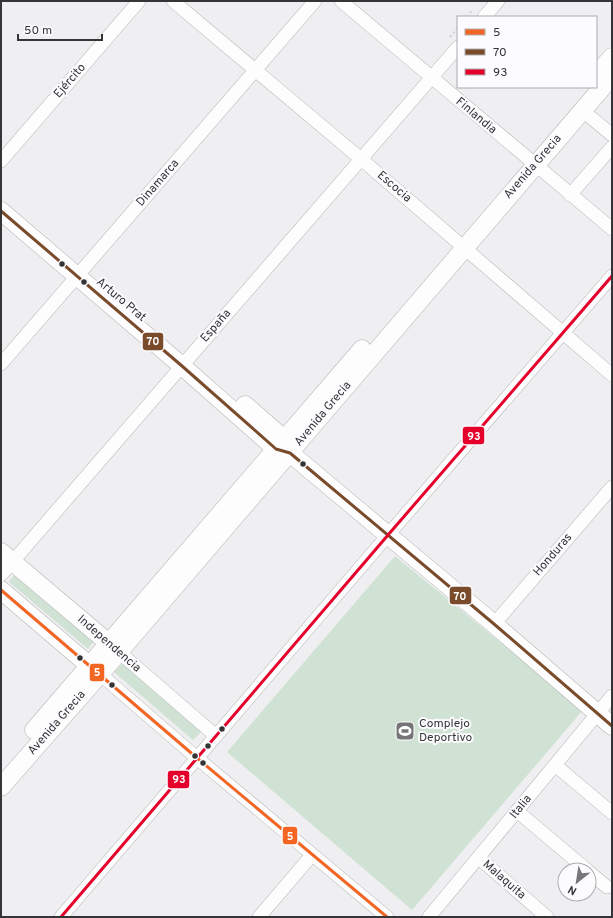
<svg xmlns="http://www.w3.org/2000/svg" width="613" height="918" viewBox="0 0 613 918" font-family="Overpass,sans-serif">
<rect width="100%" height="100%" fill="#efeff1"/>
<path fill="#d0e2d3" d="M395 556 583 710 412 910 227 752Z
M16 572 95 640 88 649 9 582Z
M123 663 201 732 193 740 114 672Z"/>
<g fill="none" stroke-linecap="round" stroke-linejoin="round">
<defs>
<path id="street" d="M173 1 361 159 612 375
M341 1 612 229
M484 17 498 1
M582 110 612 135
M1 161 139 1
M570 195 612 147
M1 364 315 1
M1 575 458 47
M494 624 612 487
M119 652 216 736
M100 674 197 758 387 917
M555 765 612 813
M517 811 587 870
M479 858 547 917
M589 872 607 887
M61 917 388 535 612 276
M259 917 312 855
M429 917 612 696"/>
<path id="secondary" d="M596 75 612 57
M1 211 182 366 276 449 290 453 494 624 612 726
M245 405 284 439 289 450
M1 552 118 651
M1 590 98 673
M34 730 362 349
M1 787 100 674 612 76"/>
</defs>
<use href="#street" stroke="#b4b4b6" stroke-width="14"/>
<use href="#secondary" stroke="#b4b4b6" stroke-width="19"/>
<path stroke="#d0d0d0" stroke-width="2" stroke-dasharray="2 3" stroke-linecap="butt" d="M467 17 473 9
M450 37 458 27"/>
<use href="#street" stroke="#fdfdfd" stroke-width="13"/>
<use href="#secondary" stroke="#fdfdfd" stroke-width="18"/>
<defs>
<path id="bus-1" d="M1 590 197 758 387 917"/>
<path id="bus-2" d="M1 211 182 366 276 449 290 453 494 624 612 726"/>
<path id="bus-3" d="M61 917 388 535 612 276"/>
</defs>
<use href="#bus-1" stroke="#fcfcff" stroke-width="6"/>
<use href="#bus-2" stroke="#fcfcff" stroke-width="6"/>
<use href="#bus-3" stroke="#fcfcff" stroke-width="6"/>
<use href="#bus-1" stroke="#f26522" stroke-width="3"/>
<use href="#bus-2" stroke="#7a4b2a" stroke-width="3"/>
<use href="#bus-3" stroke="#e4002b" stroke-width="3"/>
</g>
<defs>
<symbol id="stadium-square" viewBox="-11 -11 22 22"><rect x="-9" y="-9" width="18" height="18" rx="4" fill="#767678" stroke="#fcfcff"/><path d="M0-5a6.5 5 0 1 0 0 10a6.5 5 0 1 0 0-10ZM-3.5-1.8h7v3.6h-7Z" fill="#fff"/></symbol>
</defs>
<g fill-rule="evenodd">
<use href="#stadium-square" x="394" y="720" width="22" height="22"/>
</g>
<g fill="#353537" stroke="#fcfcff" stroke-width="1.5">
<circle cx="62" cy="264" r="3.5"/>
<circle cx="84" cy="282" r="3.5"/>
<circle cx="303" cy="464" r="3.5"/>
<circle cx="80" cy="658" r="3.5"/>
<circle cx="112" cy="685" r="3.5"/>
<circle cx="222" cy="729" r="3.5"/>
<circle cx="208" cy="746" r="3.5"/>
<circle cx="195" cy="756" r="3.5"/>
<circle cx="203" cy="763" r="3.5"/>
</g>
<g text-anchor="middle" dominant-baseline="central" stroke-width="4" stroke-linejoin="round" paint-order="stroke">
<g font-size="12" fill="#353537" stroke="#fcfcff">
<text transform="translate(70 81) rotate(-49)">Ejército</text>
<text transform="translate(476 116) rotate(40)">Finlandia</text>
<text transform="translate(533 167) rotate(-49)">Avenida Grecia</text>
<text transform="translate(158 183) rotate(-49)">Dinamarca</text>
<text transform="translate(394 187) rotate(41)">Escocia</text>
<text transform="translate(121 300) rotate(40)">Arturo Prat</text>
<text transform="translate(216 326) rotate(-49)">España</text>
<text transform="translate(323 414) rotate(-50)">Avenida Grecia</text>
<text transform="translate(553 555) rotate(-49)">Honduras</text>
<text transform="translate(109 644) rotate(41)">Independencia</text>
<text transform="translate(57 723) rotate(-49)">Avenida Grecia</text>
<text transform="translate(521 807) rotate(-51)">Italia</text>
<text transform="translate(504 880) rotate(41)">Malaquita</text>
</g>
<g font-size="12" fill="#353537" stroke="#fcfcff" text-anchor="start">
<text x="419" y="724">Complejo<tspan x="419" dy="14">Deportivo</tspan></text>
</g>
</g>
<g stroke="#fcfcff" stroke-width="1.5">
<rect x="142" y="332" width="22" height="19" rx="4" fill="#7a4b2a"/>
<rect x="462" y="426" width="23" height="19" rx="4" fill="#e4002b"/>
<rect x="449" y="586" width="23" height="19" rx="4" fill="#7a4b2a"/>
<rect x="89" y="663" width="16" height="19" rx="4" fill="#f26522"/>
<rect x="167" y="770" width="23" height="19" rx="4" fill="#e4002b"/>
<rect x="282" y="826" width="16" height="19" rx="4" fill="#f26522"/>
</g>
<g font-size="11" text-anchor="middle" font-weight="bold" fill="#fff">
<text x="153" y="345">70</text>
<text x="474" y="440">93</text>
<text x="460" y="600">70</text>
<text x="97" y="676">5</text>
<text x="179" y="783">93</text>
<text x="290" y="840">5</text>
</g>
<rect width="613" height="918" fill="none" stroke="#353537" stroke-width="4"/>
<rect x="457" y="16" width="140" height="72" fill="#fcfcff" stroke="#acacaf"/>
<rect x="465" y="29" width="20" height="6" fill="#f26522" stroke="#acacaf"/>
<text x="493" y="36" font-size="12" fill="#353537">5</text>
<rect x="465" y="49" width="20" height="6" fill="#7a4b2a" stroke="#acacaf"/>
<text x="493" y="56" font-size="12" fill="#353537">70</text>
<rect x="465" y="69" width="20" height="6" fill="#e4002b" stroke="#acacaf"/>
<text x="493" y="76" font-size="12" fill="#353537">93</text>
<g transform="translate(577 882) rotate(210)"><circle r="19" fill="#fcfcff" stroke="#acacaf"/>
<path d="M0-3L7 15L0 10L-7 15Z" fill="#767678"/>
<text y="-6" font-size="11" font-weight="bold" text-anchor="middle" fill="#353537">N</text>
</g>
<path d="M18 34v6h84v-6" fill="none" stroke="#353537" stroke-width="2"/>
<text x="24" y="34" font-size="12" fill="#353537" stroke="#fcfcff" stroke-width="3" paint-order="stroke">50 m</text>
</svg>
